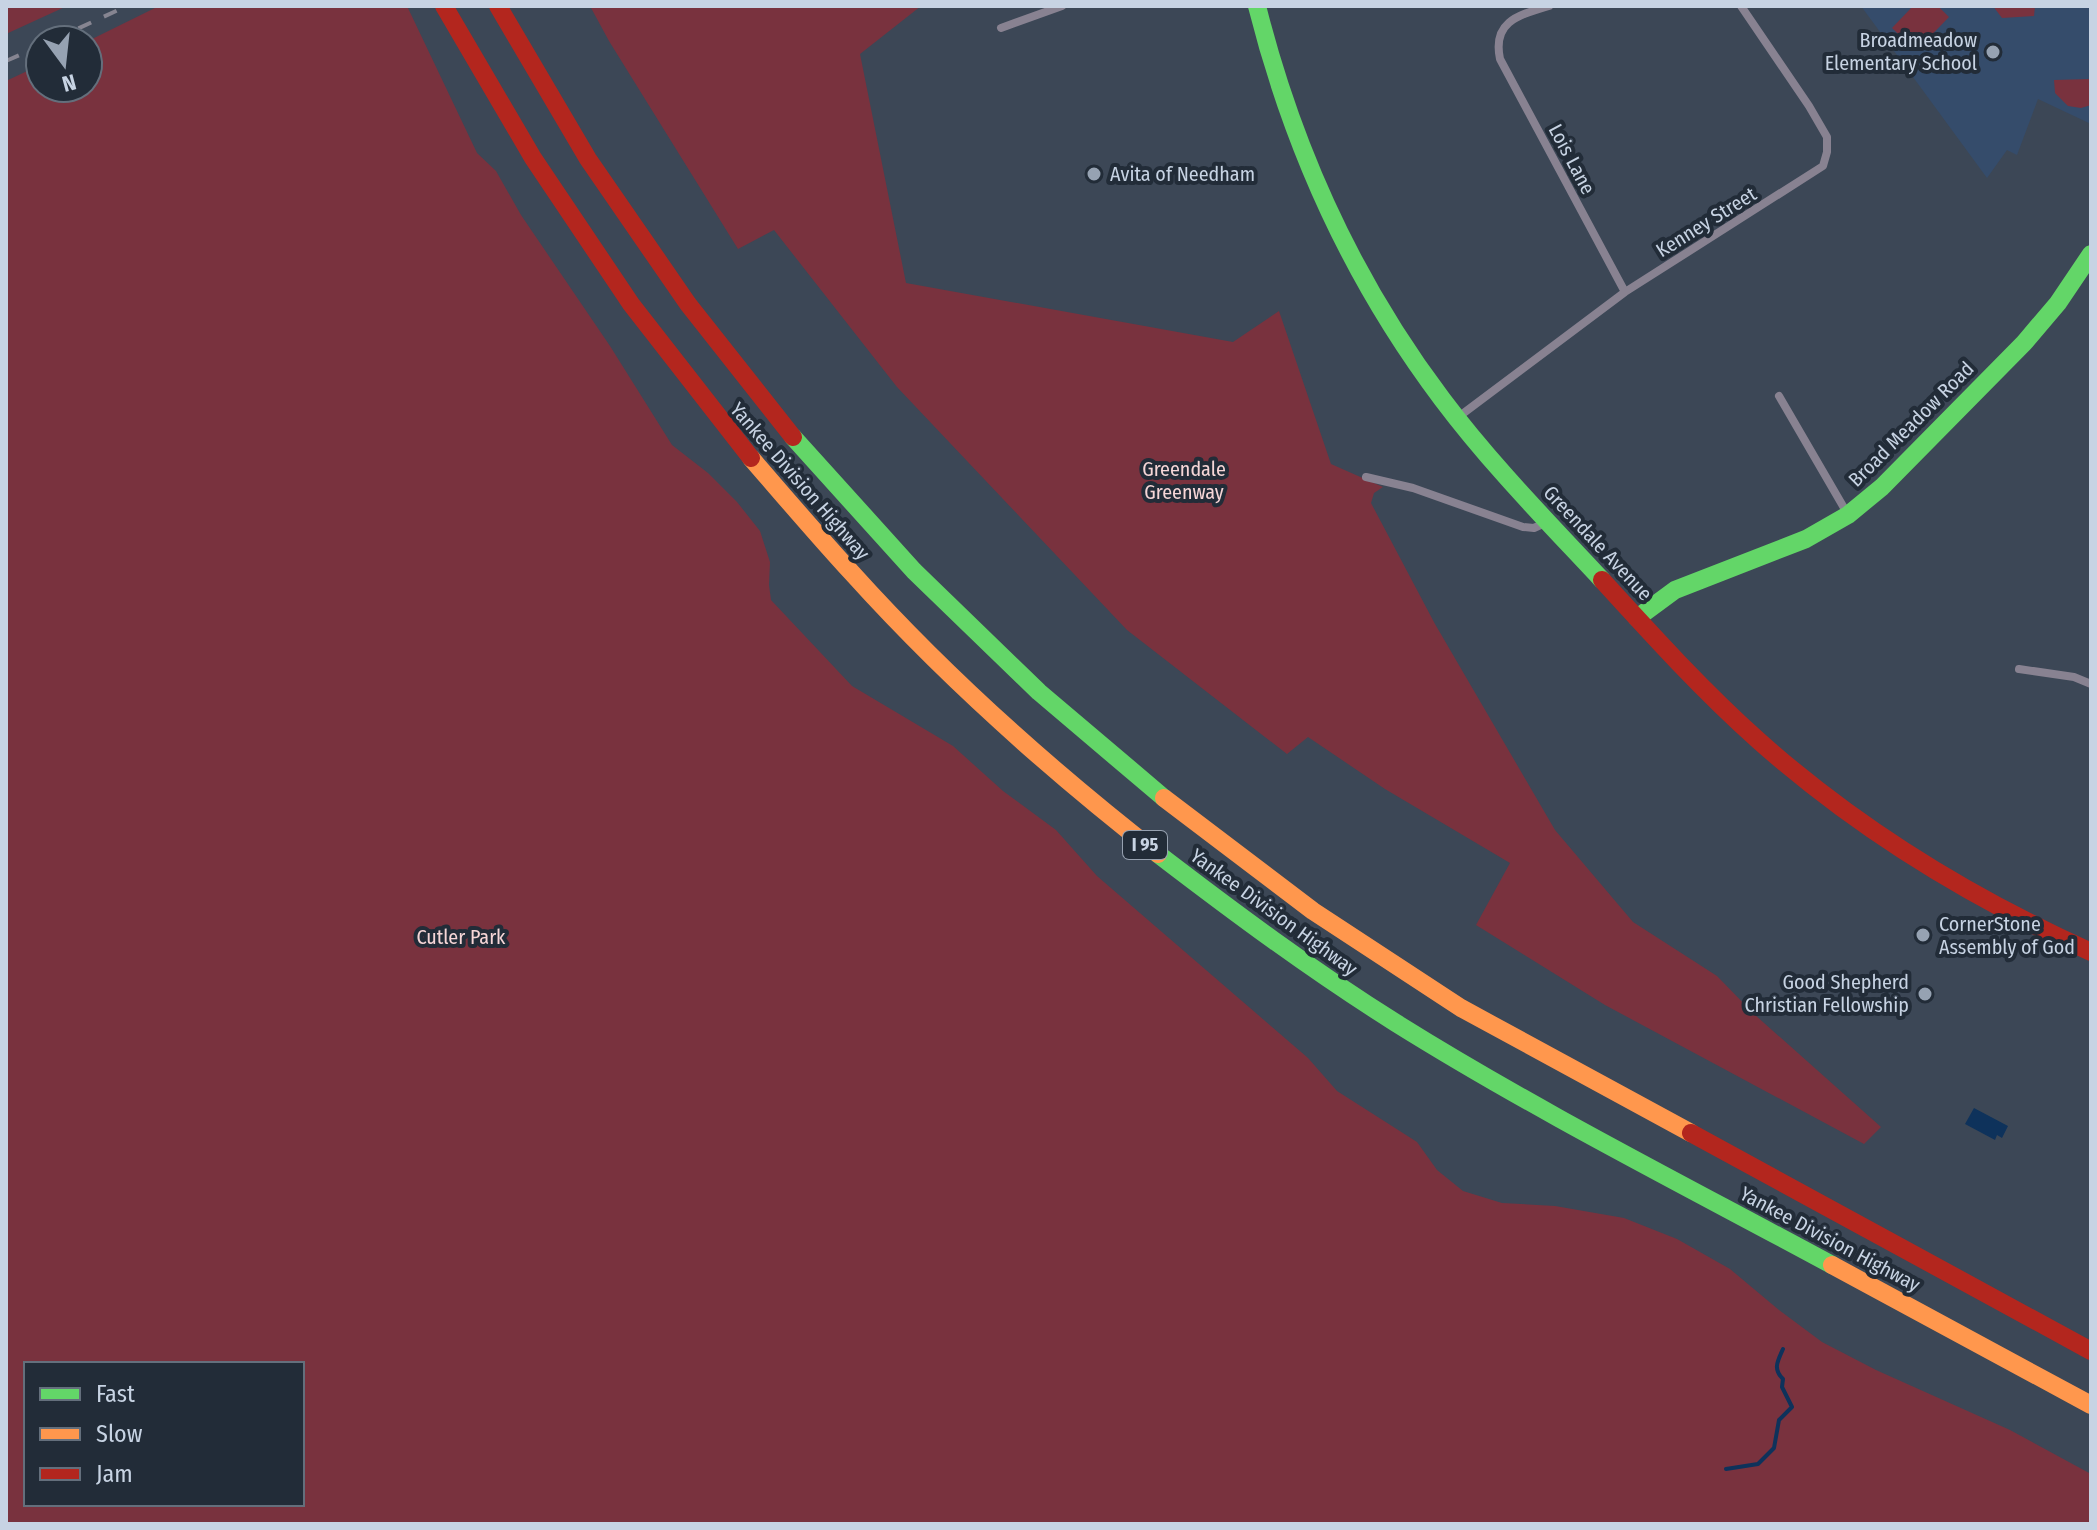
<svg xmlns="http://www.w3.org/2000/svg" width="2097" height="1530" viewBox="0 0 2097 1530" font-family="'Fira Sans Condensed',sans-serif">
<rect width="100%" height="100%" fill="#3c4756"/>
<path fill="#354c6b" d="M1861 6H2091V124L2038 99 2017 155 2007 150 1987 178Z"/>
<path fill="#79323e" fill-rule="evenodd" d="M6 6H67L6 34Z
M159 6H407L477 153 496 171 521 215 610 346 672 445 708 473 737 502 760 531 770 562 769 585 771 600 852 686 953 746 1003 791 1056 830 1097 876 1308 1058 1337 1091 1417 1142 1437 1170 1463 1191 1502 1203 1555 1206 1624 1218 1677 1239 1730 1269 1779 1310 1822 1342 1876 1370 2010 1430 2091 1474V1524H6V81L40 65V88H88V41ZM302 1364V1504H26V1364Z
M590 6H921L860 54 906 283 1233 342 1279 311 1331 464 1383 487 1374 493 1371 503 1435 624 1555 830 1633 922 1717 976 1754 1014 1881 1127 1864 1144 1605 1005 1476 925 1510 863 1385 789 1308 737 1287 754 1127 630 897 387 774 230 738 249 609 41Z
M1913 6H1938L1949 17 1916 51 1892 28Z
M1993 6H2035L2034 16 2002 18Z
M2091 79V105L2081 108 2068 106 2055 93 2054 80Z"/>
<path fill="#0e325b" d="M1974 1108 2008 1126 2002 1138 1997 1135 1995 1140 1965 1124Z"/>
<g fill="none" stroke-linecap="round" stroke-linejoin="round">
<path stroke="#0e325b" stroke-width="4" d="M1726 1469 1758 1464 1774 1448 1779 1420 1792 1407 1782 1387 1783 1379C1773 1369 1777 1362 1783 1349"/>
<path stroke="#888291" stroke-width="8" d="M1549 6C1519 15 1492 21 1500 59L1625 292
M1001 28 1062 6
M1779 396 1847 513
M1457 418 1625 292 1823 166 1827 152V137L1809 106 1741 6
M1366 477 1413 488 1523 527 1534 528 1547 522
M2019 669 2074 677 2091 684"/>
<path stroke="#63d668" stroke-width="18" d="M1257 6C1293 149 1353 281 1442 399 1490 463 1547 521 1602 580
M793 437 914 571 1039 692 1164 798
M1637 618 1675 590 1806 539 1848 515 1882 487 2024 343 2058 303 2091 254
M1158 854C1235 913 1313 971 1396 1023 1537 1111 1686 1186 1832 1265"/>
<path stroke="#ff974d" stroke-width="18" d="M751 458C784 496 817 535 852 573 944 675 1049 769 1158 854
M1164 798 1313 911 1461 1008 1691 1133
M1832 1265 2091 1405"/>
<path stroke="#b3261e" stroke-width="18" d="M444 6 533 158 631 304 751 458
M498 6 588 159 688 304 793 437
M1602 580C1653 636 1703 691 1759 741 1858 829 1971 898 2091 952
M1691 1133 2091 1351"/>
<path stroke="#868591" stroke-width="4" stroke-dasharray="14 14" stroke-linecap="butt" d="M53 40 127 6
M6 61 40 46"/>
</g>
<g fill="#96a2b2" stroke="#222c38" stroke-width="3">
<circle cx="1993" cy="52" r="8"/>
<circle cx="1094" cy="174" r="8"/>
<circle cx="1923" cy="935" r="8"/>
<circle cx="1925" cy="994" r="8"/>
</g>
<g text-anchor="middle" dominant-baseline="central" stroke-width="8" stroke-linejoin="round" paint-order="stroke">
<rect fill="#222c38" stroke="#96a1b0" stroke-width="2" x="1123" y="831" width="44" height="28" rx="6"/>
<g font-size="18" font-weight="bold" fill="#c7d3e3">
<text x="1145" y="845">I 95</text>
</g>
<g font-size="20" fill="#c7d3e3" stroke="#222c38" text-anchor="end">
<text x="1977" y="40">Broadmeadow<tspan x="1977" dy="23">Elementary School</tspan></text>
<text x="1110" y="174" text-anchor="start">Avita of Needham</text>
<text x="1939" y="924" text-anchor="start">CornerStone<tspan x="1939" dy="23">Assembly of God</tspan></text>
<text x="1909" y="982">Good Shepherd<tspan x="1909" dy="23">Christian Fellowship</tspan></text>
</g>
<g font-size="20" fill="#c7d3e3" stroke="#222c38">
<text transform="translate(1572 159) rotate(62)">Lois Lane</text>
<text transform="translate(1706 222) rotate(-32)">Kenney Street</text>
<text transform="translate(1911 424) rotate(-45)">Broad Meadow Road</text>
<text transform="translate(800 481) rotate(49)">Yankee Division Highway</text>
<text transform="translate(1598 543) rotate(47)">Greendale Avenue</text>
<text transform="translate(1274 912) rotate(36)">Yankee Division Highway</text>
<text transform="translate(1830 1239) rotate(28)">Yankee Division Highway</text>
</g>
<g font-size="20" fill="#f6d6d7" stroke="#222c38">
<text x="1184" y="469">Greendale<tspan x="1184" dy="23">Greenway</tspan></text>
<text x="461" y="937">Cutler Park</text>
</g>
</g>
<rect width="2097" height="1530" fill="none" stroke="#c7d3e3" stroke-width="16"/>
<rect x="24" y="1362" width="280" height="144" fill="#222c38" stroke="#646f7c" stroke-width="2"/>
<rect x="40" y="1388" width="40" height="12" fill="#63d668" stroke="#646f7c" stroke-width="2"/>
<text x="96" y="1402" font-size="24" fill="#c7d3e3">Fast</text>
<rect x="40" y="1428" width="40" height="12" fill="#ff974d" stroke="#646f7c" stroke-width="2"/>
<text x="96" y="1442" font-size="24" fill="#c7d3e3">Slow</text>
<rect x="40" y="1468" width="40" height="12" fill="#b3261e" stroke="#646f7c" stroke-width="2"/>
<text x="96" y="1482" font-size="24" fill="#c7d3e3">Jam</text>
<g transform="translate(64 64) rotate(165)"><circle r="38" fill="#222c38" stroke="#646f7c" stroke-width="2"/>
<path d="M0-6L14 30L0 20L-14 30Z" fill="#96a2b2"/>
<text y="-12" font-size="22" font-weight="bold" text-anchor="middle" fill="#c7d3e3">N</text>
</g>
</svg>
